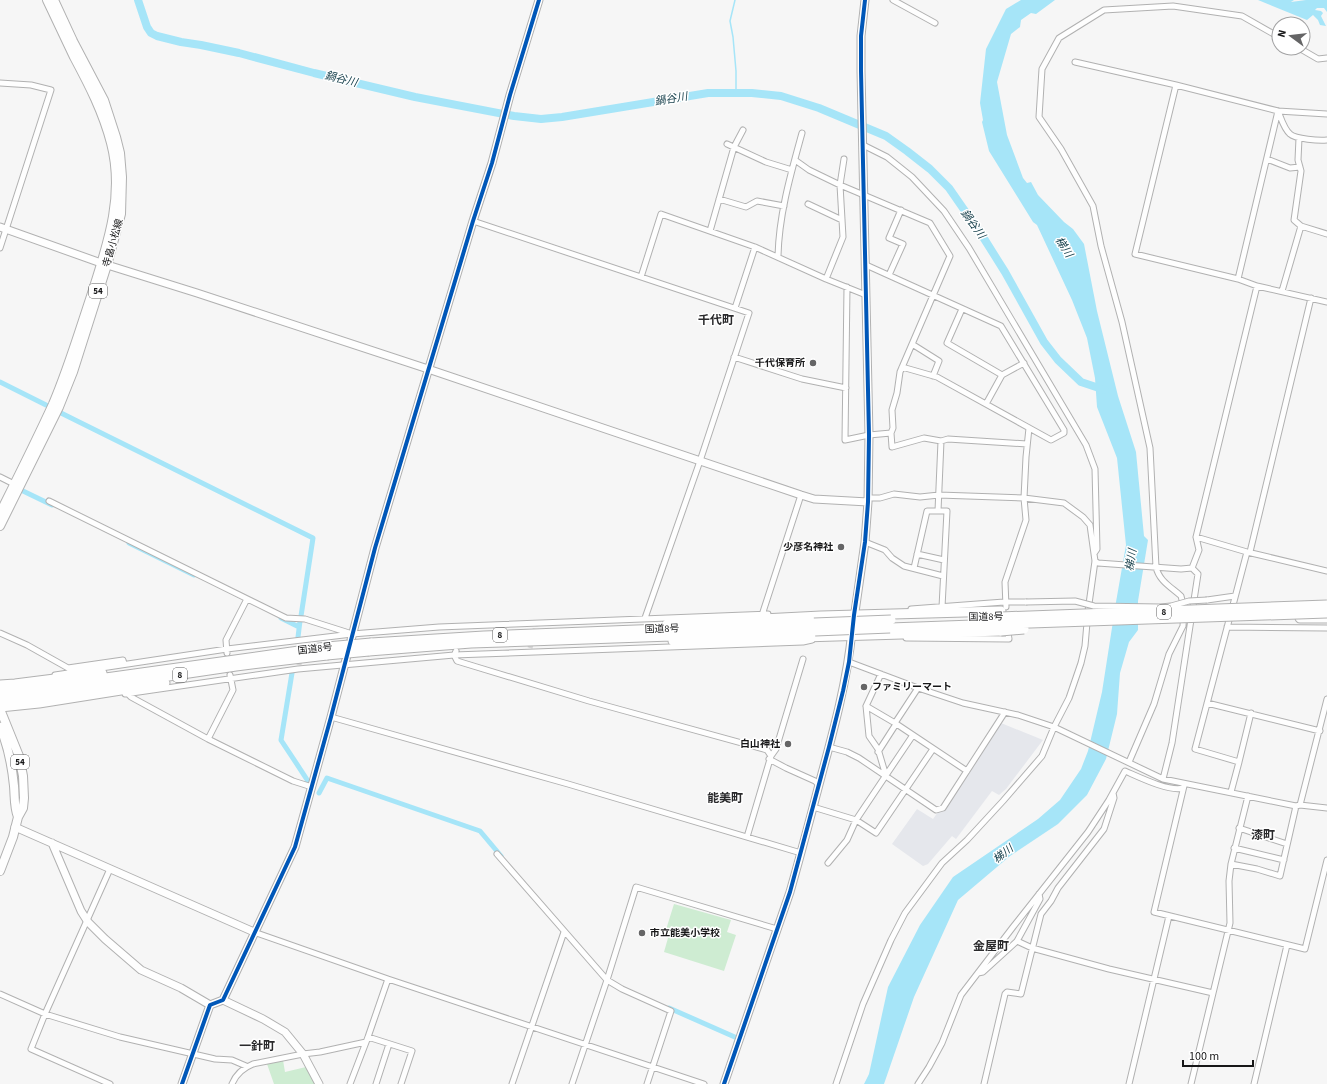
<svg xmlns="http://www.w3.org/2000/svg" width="1327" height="1084" viewBox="0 0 1327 1084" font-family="'Source Sans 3','Noto Sans JP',sans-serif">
<rect width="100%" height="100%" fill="#f6f6f6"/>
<path fill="#e5e7ec" d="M1001 723 1043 740 1006 789 999 795 992 791 956 839 952 836 928 864 923 866 892 844 917 809 933 819 938 812 945 809Z"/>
<path fill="#ceecd2" d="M674 904 731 920 727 932 736 935 724 971 664 952 668 938 664 936Z
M283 1060 285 1072 306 1067 315 1084H274L267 1064Z"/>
<path fill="#a6e5f8" d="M1021 0H1055L1036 14 1031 13 1021 20 1020 27 1011 34 997 82 1007 135 1023 178 1027 183 1031 182 1038 195 1064 222 1073 229 1084 244 1097 311 1118 396 1136 452 1144 536 1148 540 1138 601V630L1129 642 1120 673 1117 714 1106 759 1087 795 1058 824 1010 856 958 900 914 997 884 1084H864L869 1074 888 987 920 925 953 877 1038 819 1060 800 1081 769 1088 751 1102 692 1116 602 1126 545 1117 458 1097 407 1095 378 1087 338 1072 300 1037 225 1033 222 989 151 982 122 983 120 980 103 986 49 1006 9Z
M1258 0H1294L1291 2 1306 0H1327V12L1324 8H1317L1315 10 1321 11 1323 13 1321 16 1326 26 1320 25 1318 20 1313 15 1307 20Z"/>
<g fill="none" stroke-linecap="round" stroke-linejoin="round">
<path stroke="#a6e5f8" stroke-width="1.5" d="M735 0 730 21 733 37 736 71V92"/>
<path stroke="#a6e5f8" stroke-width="5" d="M0 382 46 405
M61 413 313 538 301 616
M23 491 52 505
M129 543 194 575
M281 618 299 627
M298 637 300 621
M292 673 281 740 308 781
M319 793 327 778 480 831 501 856
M669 1008 737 1038 736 1043"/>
<path stroke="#a6e5f8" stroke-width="8" d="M138 0 147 27 151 33 157 36 181 42 201 45 239 53 314 73 415 97 514 116 541 119 562 117 708 93H752L781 96 819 108 886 136 907 151 930 169 949 188 983 237 1005 272 1044 342 1058 360 1081 382 1105 390"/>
<path stroke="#d5d5d5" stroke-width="5" stroke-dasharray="5 2.5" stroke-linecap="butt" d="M530 648 536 626
M299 665 302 645"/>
<defs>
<path id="street" d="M893 0 935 23
M1299 48 1318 59 1327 58
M1075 62 1176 85 1278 111 1327 114
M0 83 31 85 51 90 0 248
M1176 85 1135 254 1238 279 1257 286 1327 302
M1278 111C1281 118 1284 129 1290 134 1295 139 1320 141 1327 140
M1299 138 1298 160 1301 171 1294 220 1301 226 1327 234
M727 144 766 162 792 170
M863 145 887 157 912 177 944 211 969 248 1086 445 1095 469 1097 549 1095 552
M1267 159 1290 168 1300 167
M795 160 809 170 840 185 930 223 950 256 900 372 897 393 892 410 893 428 891 433 869 435 845 440 847 287
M719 199 746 207 757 201 784 206
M808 204 842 220
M473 221 749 313 700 461 645 618
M710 231 734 147 743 130
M778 256C779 214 791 173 802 133
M866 265 1001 326 1064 430V433L1051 440 937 377 902 367
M889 275 903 244 889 238 901 210
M641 277 661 214 755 247 826 279 866 295
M826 279 843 237 840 185 844 159
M1238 279 1278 111
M1282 291 1301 226
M735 308 755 247
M962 309 947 343 1002 375
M912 344 939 361 933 376
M734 357 802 379 846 388
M986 404 1002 375 1024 363
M891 433 892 447 924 438 941 441 948 439 1027 444
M0 477 14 484
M49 501 286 618 305 619 349 633
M938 511H947L942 607
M1196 537 1247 552 1327 571
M865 542 885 550 892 558 904 566 943 576
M1250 552 1311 298
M917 554 944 560
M1095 561 1098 563 1181 569 1192 568
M914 568 927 511H938L941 441
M1192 568 1199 550 1196 537 1257 286
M1207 600 1235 596
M1006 607 1005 582 1026 520 1024 498 1026 457 1029 428
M911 609 1004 602H1026
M762 615 801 495
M1227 627 1327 628
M0 633 27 645 68 668 123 660 124 664
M906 638 1009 639 1008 633
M456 651 454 655 803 642 812 640
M227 653 226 640 247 599
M849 662 918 688 963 703 1018 715 1054 727 1163 779 1296 806 1300 805 1327 808
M881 674 866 706 869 736 878 749 886 776
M55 675 227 649 352 634 439 627 768 614
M127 693 131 697 208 739 293 781 312 787
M125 694 298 669 454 655 457 661 589 701 767 750 771 756 747 837
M1207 703 1320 731
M866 706 895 723 967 771
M331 717 568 784 801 853
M895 723 918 688
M208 739 233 690 230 675
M829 747 847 752 859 758 936 810 943 808 1005 712
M878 752 896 724
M771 756 776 749 803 659
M769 759 786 768 815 781 819 785
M1129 762 1154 704 1169 654 1183 626 1184 608 1181 596C1171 587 1159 581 1156 567L1150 448 1122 322 1101 246 1093 206 1061 149 1039 117 1042 69 1059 38 1104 10 1173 6 1242 16 1279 37
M1239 762 1251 713
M1163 779 1172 743 1198 574 1192 568
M1184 786 1154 912 1305 949 1327 860
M1231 792 1239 762 1195 749 1247 552
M1300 805 1327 699
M813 807 856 820 876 833 933 749
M1239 828 1287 844
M1234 848 1284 860
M497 854 607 980 622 989 671 1011 647 1084
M828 863 847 840 856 820 868 802 913 735
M1231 864 1257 869 1280 876 1296 806
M254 932 388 979 368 1037 350 1084
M1017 941 1040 899 1039 894
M978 973 983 972 1017 941 1032 948 1109 969 1213 993
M388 979 704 1084
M0 994 45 1014 120 1037 215 1059 232 1060 246 1066
M368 1037 412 1051 401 1084
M110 1084 31 1049 45 1014 110 869
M232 1084C236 1074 243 1068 253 1064L303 1054 320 1052 366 1042
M376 1084 389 1044
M512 1084 564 932
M572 1084 607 980 636 887 777 929
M836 1084 863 1004 891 940 905 913 942 863 967 840 1003 801 1042 756 1054 727 1069 698 1081 663 1085 646 1088 611 1095 561 1090 525 1083 517 1064 503 1024 498 939 495 920 497 894 494 880 498H868
M918 1084 929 1067 942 1043 961 995 1013 927 1088 832 1109 800 1125 771C1139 777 1169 792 1183 788
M984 1084 1005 994 1007 992 1021 994 1041 914 1051 901 1058 888 1104 829 1114 798 1113 793
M1129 1084 1169 916
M1191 1084 1230 923 1229 881 1231 864 1248 796
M1254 1084 1287 945"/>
<path id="secondary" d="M0 227 101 263 197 293 428 369 801 495 814 499 868 502
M854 619 865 542 868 502 869 435 861 71V36L865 0
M15 827 254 932
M52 843 81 911 88 922 105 939 141 970 181 988 210 1005
M223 1000 263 1019 285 1032 303 1054 319 1084
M182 1084 210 1005 223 1000 295 847 331 717 375 548 473 221 492 163 510 95 539 0
M724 1084 790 892C801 854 811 815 821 777 834 729 847 681 852 631"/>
<path id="primary" d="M0 513C18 477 36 441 53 404 68 369 79 332 91 296 107 246 125 196 111 143 103 112 89 85 74 57 65 38 56 19 47 0
M0 526 59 407 73 372 107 265 121 214 122 177 120 153 116 137 104 100 73 41 54 0
M0 709 19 756 23 776 24 798 23 808 18 817 13 837 0 871
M0 727C8 745 12 766 14 786 15 797 14 807 18 817"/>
<path id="highway" d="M1300 618H1327
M667 624 821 616 1001 611
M890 628 1001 624
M673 641 1001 631
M371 643 484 636 814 623
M369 651 471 643 815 631
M0 685 15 684 102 673
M0 691 34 688 327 647
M0 699 34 696 236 666 327 655
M0 707 39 703 165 683"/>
</defs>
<use href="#street" stroke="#b1b1b1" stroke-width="7"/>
<use href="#secondary" stroke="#b1b1b1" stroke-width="9"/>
<use href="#primary" stroke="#b1b1b1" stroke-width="10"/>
<use href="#highway" stroke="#b1b1b1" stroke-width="11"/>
<use href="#street" stroke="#fefefe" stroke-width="5"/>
<use href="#secondary" stroke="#fefefe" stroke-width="7"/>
<use href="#primary" stroke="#fefefe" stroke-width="8"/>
<use href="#highway" stroke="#fefefe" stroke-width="9"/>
<defs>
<path id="street-bridge" d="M1026 602 1075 601 1094 606 1160 607 1171 606 1189 601 1207 600"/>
<path id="highway-bridge" d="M1001 617 1327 605
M814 623 891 620
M1001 624 1327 613
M815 631 890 628
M1001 631 1024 629
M327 647 371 643
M327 655 369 651"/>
</defs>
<use href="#street-bridge" stroke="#b1b1b1" stroke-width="7" stroke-linecap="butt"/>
<use href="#highway-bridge" stroke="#b1b1b1" stroke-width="11" stroke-linecap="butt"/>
<use href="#street-bridge" stroke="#fefefe" stroke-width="5"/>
<use href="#highway-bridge" stroke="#fefefe" stroke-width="9"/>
<defs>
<path id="cycleway" d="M182 1084 210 1005 223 1000 295 847 331 717 375 548 473 221 492 163 510 95 539 0
M724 1084 790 892 829 747 843 691 849 662 854 615 865 542 868 502 869 435 861 71V36L865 0"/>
</defs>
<use href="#cycleway" stroke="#fff" stroke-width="6"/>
<use href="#cycleway" stroke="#0057b8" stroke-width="4"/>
</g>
<g fill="#656566" stroke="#fff" stroke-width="1.5">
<circle cx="813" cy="363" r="4"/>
<circle cx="841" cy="547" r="4"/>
<circle cx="864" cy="687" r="4"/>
<circle cx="788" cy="744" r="4"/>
<circle cx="642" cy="933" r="4"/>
</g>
<g text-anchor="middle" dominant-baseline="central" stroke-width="3" stroke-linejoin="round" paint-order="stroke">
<g fill="#fff" stroke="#5d5d5d" stroke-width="1">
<rect x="89" y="284" width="18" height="14" rx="3"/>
<rect x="1157" y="605" width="14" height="14" rx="3"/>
<rect x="493" y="628" width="14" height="14" rx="3"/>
<rect x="173" y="668" width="14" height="14" rx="3"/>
<rect x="11" y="755" width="18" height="14" rx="3"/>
</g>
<g font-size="9" font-weight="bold" fill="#171718">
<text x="98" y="291">54</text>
<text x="1164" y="612">8</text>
<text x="500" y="635">8</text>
<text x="180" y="675">8</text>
<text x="20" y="762">54</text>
</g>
<g font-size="10" fill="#171718" stroke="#fff">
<text transform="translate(113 243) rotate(-74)">寺畠小松線</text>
<text transform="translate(986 617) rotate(-1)">国道8号</text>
<text transform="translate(662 629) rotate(-2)">国道8号</text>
<text transform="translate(315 649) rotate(-7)">国道8号</text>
</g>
<g font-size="10" font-weight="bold" fill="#171718" stroke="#fff" text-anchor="end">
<text x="805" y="363">千代保育所</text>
<text x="833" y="547">少彦名神社</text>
<text x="872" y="687" text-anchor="start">ファミリーマート</text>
<text x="780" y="744">白山神社</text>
<text x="650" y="933" text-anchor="start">市立能美小学校</text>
</g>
<g font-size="11" font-style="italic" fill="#133d49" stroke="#fff">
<text transform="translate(341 79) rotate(14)">鍋谷川</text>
<text transform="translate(671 99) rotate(-9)">鍋谷川</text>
<text transform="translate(973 224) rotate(54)">鍋谷川</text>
<text transform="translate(1064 247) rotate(57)">梯川</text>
<text transform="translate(1131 560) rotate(-81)">梯川</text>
<text transform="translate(1003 854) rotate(-38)">梯川</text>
</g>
<g font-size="12" font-weight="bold" fill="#2a2a2c" stroke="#fff">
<text x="716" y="320">千代町</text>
<text x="725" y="798">能美町</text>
<text x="1263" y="835">漆町</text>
<text x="991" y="946">金屋町</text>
<text x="257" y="1046">一針町</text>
</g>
</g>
<g transform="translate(1291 36) rotate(285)"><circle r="19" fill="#ffffff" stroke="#a2a2a3"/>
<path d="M0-3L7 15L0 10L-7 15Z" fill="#656566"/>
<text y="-6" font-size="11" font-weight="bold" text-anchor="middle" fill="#171718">N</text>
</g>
<path d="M1183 1060v6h70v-6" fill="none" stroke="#171718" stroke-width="2"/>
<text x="1189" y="1060" font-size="12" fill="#171718" stroke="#ffffff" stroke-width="3" paint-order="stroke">100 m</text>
</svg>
